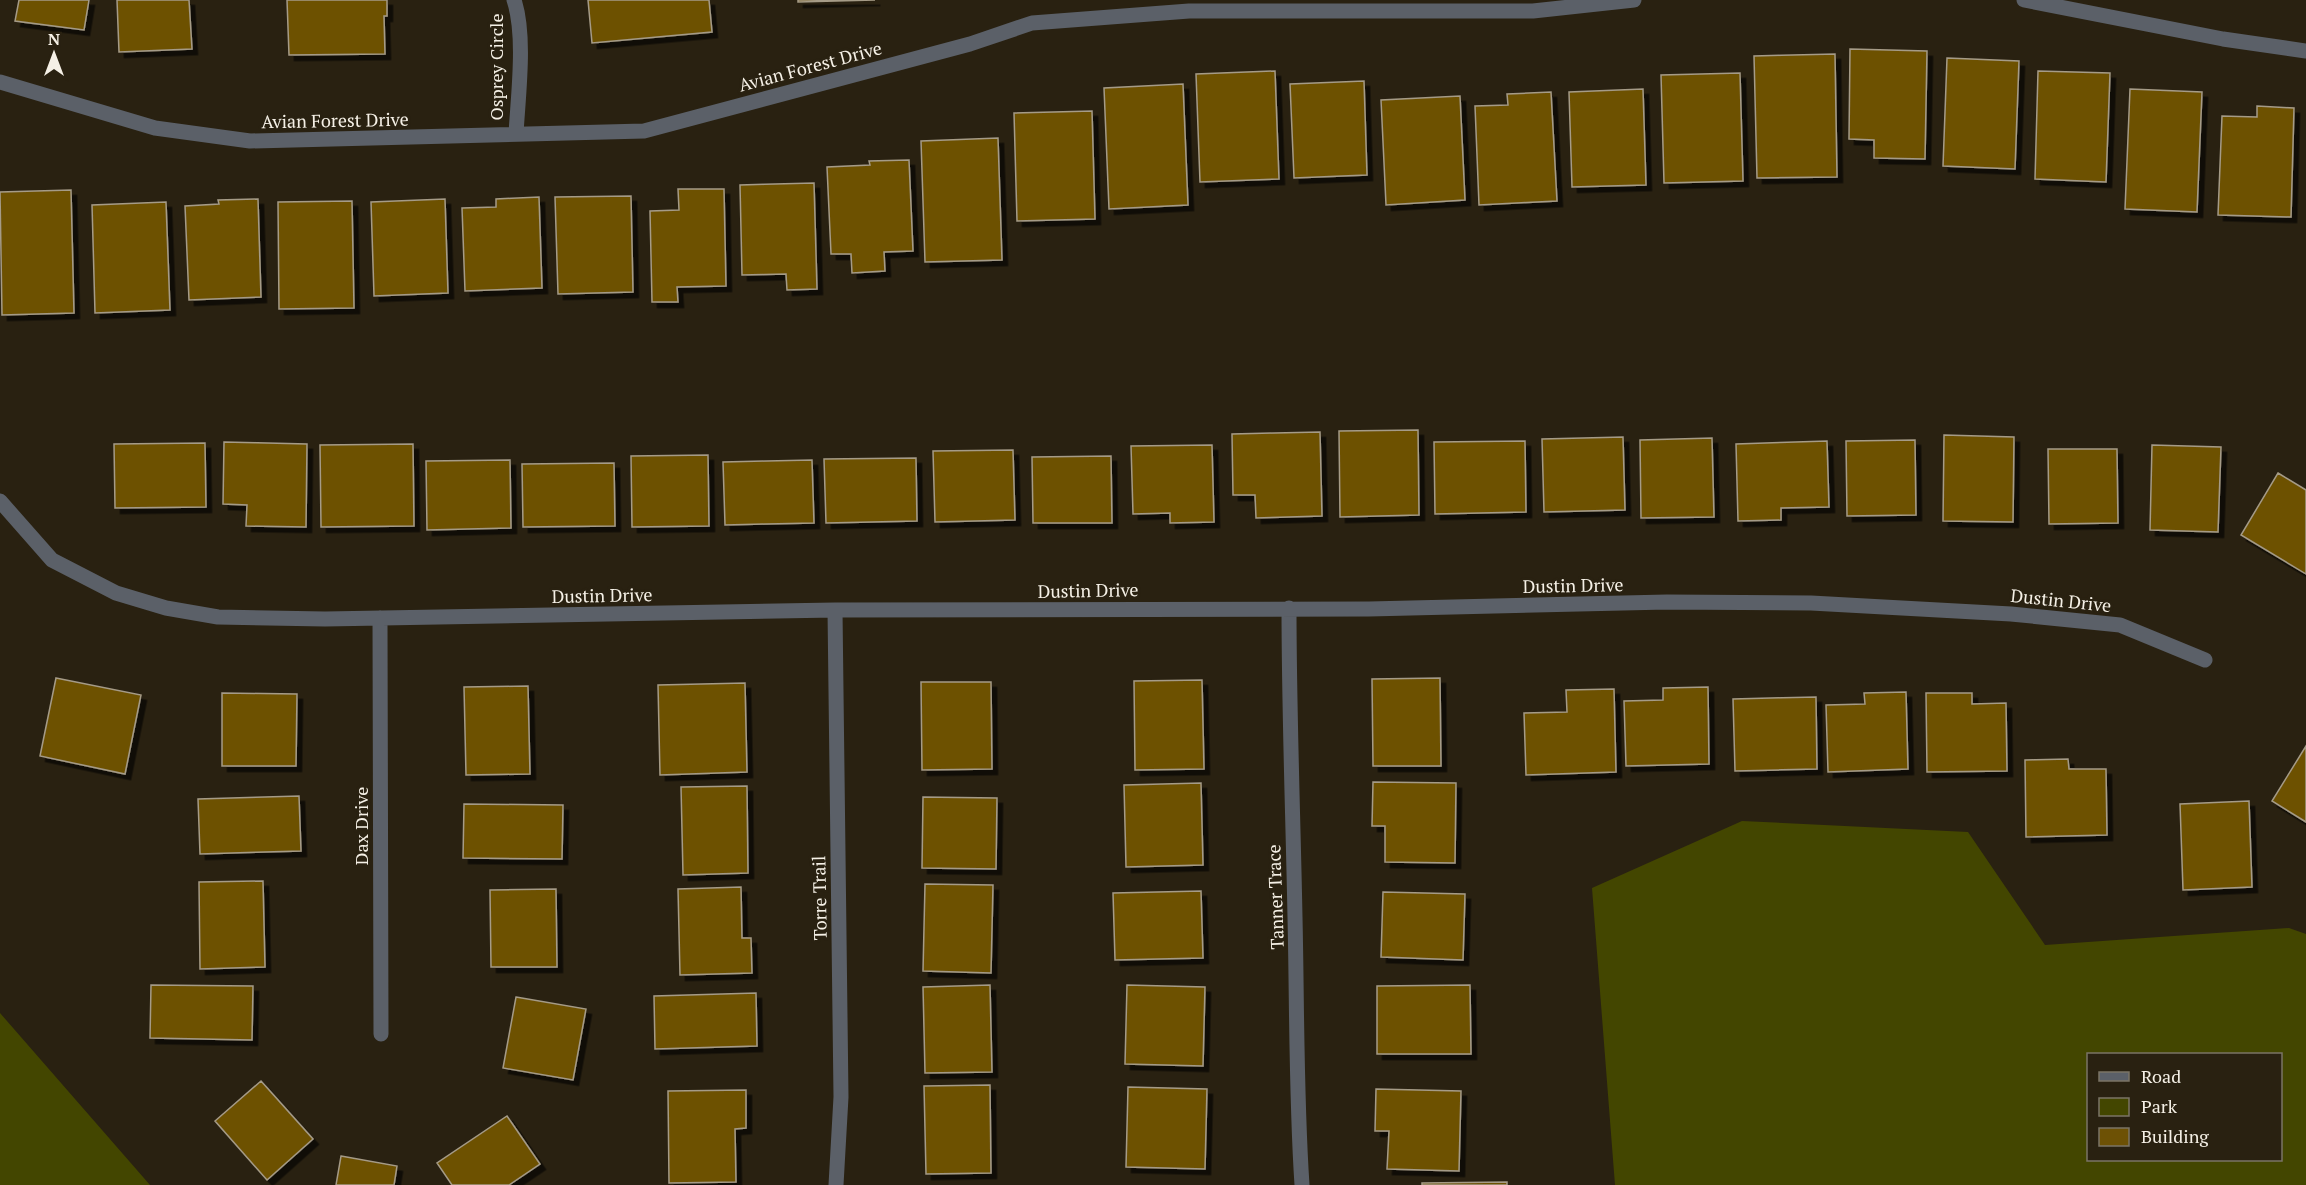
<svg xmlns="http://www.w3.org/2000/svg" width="2306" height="1185" viewBox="0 0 2306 1185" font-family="'PT Serif',serif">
<defs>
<filter id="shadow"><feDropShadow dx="5.5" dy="5.5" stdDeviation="0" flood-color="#0009"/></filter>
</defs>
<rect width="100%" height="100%" fill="#292111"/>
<path fill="#434600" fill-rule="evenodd" d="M1742 821 1968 832 2045 945 2289 928 2306 934V1185H1615L1592 888ZM2280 1054V1160H2088V1054Z
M0 1013 150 1185H0Z"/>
<path fill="#6d5105" stroke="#a59b87" stroke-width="1.5" filter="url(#shadow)" d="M19 0H89L84 30 15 21Z
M117 0H189L192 49 119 52Z
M287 0H387V16H384L385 54 289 55Z
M588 0H709L712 32 592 43Z
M798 0H875L798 2Z
M1850 49 1927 51 1925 159 1874 158V140L1849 139Z
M1835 54 1837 177 1757 178 1754 56Z
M1947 58 2019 61 2015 169 1943 166Z
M1275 71 1279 179 1200 182 1196 74Z
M2038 71 2110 73 2106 182 2035 179Z
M1740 73 1743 181 1664 183 1661 75Z
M1364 81 1367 175 1294 178 1290 84Z
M1183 84 1188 205 1109 209 1104 88Z
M1643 89 1646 185 1572 187 1569 92Z
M2130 89 2202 92 2197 212 2125 209Z
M1551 92 1557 201 1479 205 1475 106 1508 105 1507 94Z
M1460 96 1465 200 1386 205 1381 100Z
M2257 106 2294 108 2291 217 2218 215 2222 116 2257 117Z
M1092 111 1095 219 1017 221 1014 113Z
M998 138 1002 260 925 262 921 141Z
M909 160 913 251 884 252 885 271 852 273 851 254H831L827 167 870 165 869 161Z
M814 183 817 289 787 290 786 274 742 275 740 185Z
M678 189H724L726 286 677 287 678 302H652L650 211 679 210Z
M71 190 74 313 2 315 0 192Z
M631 196 633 292 558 294 555 197Z
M539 197 542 288 465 291 462 208 496 207V199Z
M258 199 261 297 189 300 185 206 219 204 218 200Z
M445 199 448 293 374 296 371 202Z
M352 201 354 308 279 309 278 202Z
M166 202 170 310 95 313 92 205Z
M1418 430 1419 515 1340 517 1339 431Z
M1320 432 1322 516 1256 518 1255 495H1233L1232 434Z
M1944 435 2014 437 2013 522 1943 521Z
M1623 437 1625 510 1544 512 1542 439Z
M1712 438 1714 517 1641 518 1640 440Z
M1915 440 1916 515 1847 516 1846 441Z
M1525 441 1526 512 1435 514 1434 442Z
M1827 441 1829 507 1781 508V520L1738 521 1736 444Z
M224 442 307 444 306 527 246 526 247 505 223 504Z
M205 443 206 507 115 508 114 444Z
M413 444 414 526 321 527 320 445Z
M1212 445 1214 522 1170 523V513L1133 514 1131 446Z
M2152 445 2221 447 2218 532 2150 530Z
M2048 449H2117L2118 523 2049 524Z
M1013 450 1015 520 935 522 933 451Z
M708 455 709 526 632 527 631 456Z
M1111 456 1112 523H1033L1032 457Z
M916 458 917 521 826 523 824 459Z
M510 460 511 528 427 530 426 461Z
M812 460 814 523 725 525 723 462Z
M614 463 615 526 523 527 522 464Z
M2278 473 2306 490V574L2241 535Z
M56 678 141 695 125 774 40 756Z
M1440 678 1441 766H1373L1372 679Z
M1202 680 1204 769 1135 770 1134 681Z
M921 682H991L992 769 922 770Z
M745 683 747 772 660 775 658 685Z
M528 686 530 774 466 775 464 687Z
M1708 687 1709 764 1626 766 1624 701 1663 700V688Z
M1614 689 1616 772 1526 775 1524 713 1567 712 1566 690Z
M1906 692 1908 769 1828 772 1826 705 1865 704 1864 693Z
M222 693 297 694 296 766H222Z
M1926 693H1972V704L2006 703 2007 771 1927 772Z
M1816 697 1817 769 1735 771 1733 699Z
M2306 746V822L2272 801Z
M2068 759 2069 769H2106L2107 835 2026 837 2025 760Z
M1373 782 1456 783 1455 863 1385 862V826H1372Z
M1201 783 1203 865 1126 867 1124 785Z
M747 786 748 873 683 875 681 787Z
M299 796 301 851 200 854 198 799Z
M923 797 997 798 996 869 922 868Z
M2249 801 2252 887 2183 890 2180 804Z
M464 804 563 805 562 859 463 858Z
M263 881 265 967 200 969 199 882Z
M925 884 993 885 991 973 923 971Z
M741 887 742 938H751L752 973 680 975 678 889Z
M556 889 557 967H491L490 890Z
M1201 891 1203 958 1115 960 1113 893Z
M1383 892 1465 894 1463 960 1381 957Z
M151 985 253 986 252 1040 150 1038Z
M990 985 992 1072 925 1073 923 987Z
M1127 985 1205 987 1203 1066 1125 1064Z
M1470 985 1471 1054H1377V986Z
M756 993 757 1046 655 1049 654 996Z
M516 997 586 1009 573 1080 503 1068Z
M261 1081 313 1139 267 1180 215 1121Z
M990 1085 991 1173 926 1174 924 1086Z
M1128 1087 1207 1089 1205 1169 1126 1167Z
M1376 1089 1461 1091 1459 1171 1387 1169 1389 1131H1375Z
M746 1090V1128L735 1129 736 1182 669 1183 668 1091Z
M507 1116 540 1164 509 1185H452L437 1163Z
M341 1156 397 1166 394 1185H336Z
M1507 1182V1185H1422V1183Z"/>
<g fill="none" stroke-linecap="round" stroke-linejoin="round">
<path stroke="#5b6068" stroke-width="15" d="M514 0C526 36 518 96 516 134
M2024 0 2223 39 2306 51
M0 82 155 128 250 141 644 131 970 44 1032 23 1189 11H1533L1634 0
M0 501 52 560 116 593 166 608 218 617 325 619 835 610 1369 609 1667 602 1811 603 2011 614 2120 625 2205 660
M1289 608C1289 711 1293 814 1295 917 1297 1006 1296 1096 1302 1185
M835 610 841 1097 836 1185
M380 618 381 1034"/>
</g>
<g text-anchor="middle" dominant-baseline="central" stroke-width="6" stroke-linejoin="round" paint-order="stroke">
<g font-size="18" fill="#f5f0e6" stroke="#292111">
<text transform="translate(810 66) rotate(-15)">Avian Forest Drive</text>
<text transform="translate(496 67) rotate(-90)">Osprey Circle</text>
<text transform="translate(335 120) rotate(-1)">Avian Forest Drive</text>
<text transform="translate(1573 585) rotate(-1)">Dustin Drive</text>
<text transform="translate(1088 590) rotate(-1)">Dustin Drive</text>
<text transform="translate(602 595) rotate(-1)">Dustin Drive</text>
<text transform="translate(2061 600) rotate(6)">Dustin Drive</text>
<text transform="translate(361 826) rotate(-90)">Dax Drive</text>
<text transform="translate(1275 897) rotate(-92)">Tanner Trace</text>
<text transform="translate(819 898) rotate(-91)">Torre Trail</text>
</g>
</g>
<rect x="2087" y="1053" width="195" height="108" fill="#292111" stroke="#7b7466" stroke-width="1.5"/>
<rect x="2099" y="1072" width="30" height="9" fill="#5b6068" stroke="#7b7466" stroke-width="1.5"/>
<text x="2141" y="1083" font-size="18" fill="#f5f0e6">Road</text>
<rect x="2099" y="1098" width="30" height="18" fill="#434600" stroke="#7b7466" stroke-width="1.5"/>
<text x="2141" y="1113" font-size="18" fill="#f5f0e6">Park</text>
<rect x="2099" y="1128" width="30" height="18" fill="#6d5105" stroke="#7b7466" stroke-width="1.5"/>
<text x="2141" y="1143" font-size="18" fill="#f5f0e6">Building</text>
<g transform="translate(54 54)" stroke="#292111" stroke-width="4.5" paint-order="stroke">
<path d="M0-4.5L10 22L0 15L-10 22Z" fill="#f5f0e6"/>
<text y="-9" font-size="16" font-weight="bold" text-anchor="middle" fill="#f5f0e6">N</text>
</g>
</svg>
